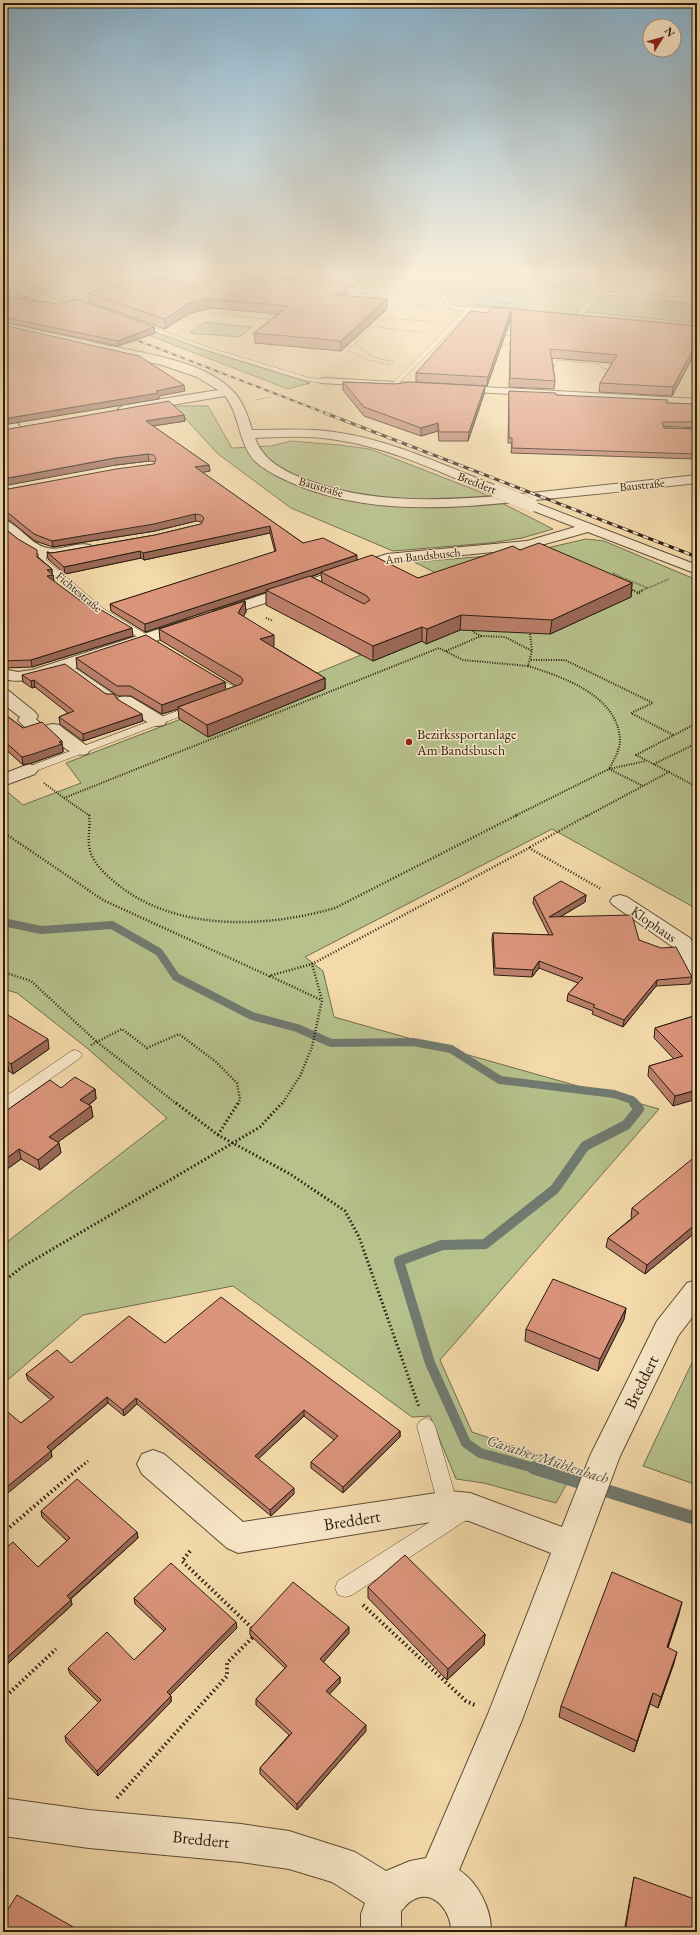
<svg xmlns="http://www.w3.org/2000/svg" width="700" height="1935" viewBox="0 0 700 1935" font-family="'EB Garamond',serif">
<rect width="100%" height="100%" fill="#f4daaa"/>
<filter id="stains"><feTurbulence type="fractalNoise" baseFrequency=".005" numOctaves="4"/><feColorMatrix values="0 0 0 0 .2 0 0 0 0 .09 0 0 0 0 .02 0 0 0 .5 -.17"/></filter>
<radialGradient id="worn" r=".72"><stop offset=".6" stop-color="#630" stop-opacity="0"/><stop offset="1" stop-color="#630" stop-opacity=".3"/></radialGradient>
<path fill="#b6c18c" stroke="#706e4e" d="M3 275H195L68 304 3 279Z
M451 275H609L605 277 593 290 697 300V323L585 312 580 317 454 307 438 288Z
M98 311 205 350 310 383 288 389 91 313Z
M204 322 252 327 239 337 190 333Z
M174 406H208L232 448 271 446 291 441 339 445 370 449 478 491 553 529 522 538 490 543 393 551 291 508 218 454Z
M586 539 604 541 697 580V909L552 829 305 957 323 971 334 1017 659 1109 440 1360 472 1432 576 1467 556 1503 484 1483 456 1479 430 1416 412 1417 233 1286 83 1315 3 1384V1245L167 1118 87 1048 17 993 3 989V788L23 805 81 783 66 763 299 674 305 678 361 655 349 649 475 602 460 585 414 562 525 553Z
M697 1352V1485L643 1466Z"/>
<path fill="#9eb9b0" stroke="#707a70" d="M468 275H593L585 290 536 285 531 290 510 288 508 291 527 293 514 308 477 305 491 290H499L501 288 469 285Z"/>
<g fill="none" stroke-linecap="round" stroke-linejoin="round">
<path stroke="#646a60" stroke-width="1" d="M472 275 474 281 500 283 506 287 510 284 529 286 536 281 582 285 589 275
M477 275 479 277 527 281 537 276 579 280 583 275
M504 292 508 295 517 297 513 304 488 301 492 294Z"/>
<path stroke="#707a70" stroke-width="8" d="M3 922 41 930 112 925 159 952 176 977 252 1016 297 1028 331 1043 413 1042 451 1049 500 1080 614 1094 632 1100 635 1104"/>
<path stroke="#707a70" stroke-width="10" d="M538 1469 480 1453 466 1443 430 1363 399 1261 442 1245 485 1244 555 1189 585 1146 626 1125 639 1109 634 1103"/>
<path stroke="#707a70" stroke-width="13" d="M534 1468 697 1519"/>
<defs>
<path id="lane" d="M443 275H449L438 288 454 306 505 310 508 312 505 314 470 311 397 385H393V383L464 311 450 309 433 287 361 293 328 288 331 286 361 289 436 283Z
M612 275H619L611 279 602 291 697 299V303L599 294 579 319H575V317L607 277Z
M139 322 210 348 310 378 324 379 327 381 324 383 307 381 206 350 137 325V323Z
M697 391V403H692L694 393Z
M43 549 47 552 46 560 104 609 159 642 161 644 159 646H153L98 613 39 563V552Z
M66 662 116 696 117 698 116 700H108L63 667 61 665 63 663Z
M210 674 241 690 242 692 231 698H223L222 696 229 692 207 679 205 677Z
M196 704 200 705 201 707 200 709 33 772H25L24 770 25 768Z
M75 1050 80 1052 82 1055 80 1058 8 1109 3 1110V1098L70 1052Z
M426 1418 432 1421 435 1426 453 1488 456 1506 467 1501 474 1503 476 1509 474 1515 352 1595 345 1597 338 1595 335 1588 338 1581 444 1513 440 1512 417 1426 420 1421Z"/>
<path id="street" d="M611 275H622L617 278Z
M3 323C36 329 69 337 101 344 141 353 203 360 232 390 243 401 248 416 252 430 280 430 307 428 334 432 393 440 447 467 502 488L504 491 502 494H492C442 473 391 448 337 440 310 435 282 437 255 438 263 460 282 470 304 479 376 507 456 500 531 493 587 487 642 481 697 475V483C643 489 589 495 535 500 456 508 372 516 297 485 283 479 269 473 257 463 238 446 241 416 225 396L124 413 118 409 124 405 218 390 197 377 162 365 3 329Z
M324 378 697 399V405L320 383 318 381Z
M3 414C10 416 18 423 22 429L20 432H12L3 424Z
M531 501 697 565V574L588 532 527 549 389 562 223 617 218 619 213 617 210 614 213 611 387 554 527 541 575 527 526 508 524 505 526 502Z
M3 520C19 524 28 542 44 547 59 553 75 541 90 545L92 548 90 551C49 561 35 559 3 531Z
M187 620 193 622 195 625 193 628C165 638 137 647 109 656 80 666 32 687 3 679V669L18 672 32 670Z
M3 690 9 691 35 712 38 716 36 719 41 724 38 728C29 730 24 728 18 720L20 717 3 704Z
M125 696 131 697 164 717 167 721 164 725 158 726 152 725 119 705 116 701 119 697Z
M53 724 59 725 87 746 90 750 87 754C72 758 58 742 47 733L44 729 47 725Z
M29 764 35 766 38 770 35 774 3 786V774Z
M620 895 627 897 690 938 697 950V976L689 974 673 947 613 905 610 901 613 897Z
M697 1280V1311L678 1336 620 1456 522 1720 459 1870C478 1882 492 1910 491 1932H451C452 1913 434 1888 413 1900 408 1902 405 1907 401 1911V1932H361V1914L365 1903 332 1882 289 1869 241 1862 89 1848 3 1836V1798L89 1810 241 1824 289 1831 355 1852 386 1871 410 1861 426 1858 488 1714 551 1553 469 1521 450 1519 238 1553 227 1548 142 1474 137 1464 142 1454 153 1450 164 1454 243 1522 450 1491 470 1493 562 1527 590 1456 657 1321 687 1283Z"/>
</defs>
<use href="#lane" stroke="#5d4c37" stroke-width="1"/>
<use href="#street" stroke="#5d4c37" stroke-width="2"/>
<path stroke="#2b1c11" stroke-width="1" stroke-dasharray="0.5 1" stroke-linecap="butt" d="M8 275 77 301
M98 275 121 279
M151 279 168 275
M458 286 574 295
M111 288 104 286 136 275
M533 292 537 286 579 290
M68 298 91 292
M416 304 430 307
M520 307 532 292
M210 313 273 320
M600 316 697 325
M389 318 434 322
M180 322 194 312
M377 327 423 333
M362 329 374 327 392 314
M367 330 355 343 373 357 394 362
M503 335 514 336
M355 343 347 350 368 360 391 365
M498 347 512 343
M558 360 599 364 602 368 610 370
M552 371 560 355
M256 400 271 397"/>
<path stroke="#2b1c11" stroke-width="1.5" stroke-dasharray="0.5 1" stroke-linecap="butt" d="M613 573 621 577
M617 579 621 577 648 588 669 579
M630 589 635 591
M641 591 647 588"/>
<path stroke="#2b1c11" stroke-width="2" stroke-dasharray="1 1.5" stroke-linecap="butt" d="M632 590 641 594
M637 593 643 590
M266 618 273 621
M530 634 532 651 528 666C563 677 619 696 620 741 620 750 613 761 609 769L646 761
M481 636 505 637 532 651
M446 651 481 636 473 632V629
M531 660H565L653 703 631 713 673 735
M654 764 697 743
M669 772 697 787
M44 783 64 798 439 648 463 660 528 666
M64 798 90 816
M515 816 609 769 643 786
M587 816 669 772 636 755 697 723"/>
<path stroke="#2b1c11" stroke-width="2.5" stroke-dasharray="1 2" stroke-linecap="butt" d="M89 815C91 829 86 839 91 854 97 867 106 875 117 884 176 932 266 928 335 908L517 815
M3 832 103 900 269 976 312 964
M530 847 588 815
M3 972 31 981 97 1042 177 1104
M270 976 321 1000
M91 1045 122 1029 147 1048 179 1034 216 1062 237 1083 240 1100 238 1104
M282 1104 300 1076 312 1047 322 1000 312 964 529 848 601 889"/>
<path stroke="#2b1c11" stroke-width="3" stroke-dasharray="1.5 2.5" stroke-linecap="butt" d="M176 1103 218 1135 290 1174 345 1211 359 1237 419 1407
M218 1135 238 1103
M3 1282 22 1267 260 1127 282 1103
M78 1469 88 1461"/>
<path stroke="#2b1c11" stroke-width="4" stroke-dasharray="1.5 3" stroke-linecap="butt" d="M3 1533 79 1468
M190 1551 182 1561 253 1629
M363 1605 466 1701 477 1706
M3 1699 56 1649
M117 1798 227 1676V1663L255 1635"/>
<use href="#lane" fill="#f8e7c8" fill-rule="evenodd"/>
<use href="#street" fill="#f8e7c8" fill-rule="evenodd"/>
<defs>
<path id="rail-far1" d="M3 288 44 304
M126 336 328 414"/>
<path id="rail" d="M325 413 697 557"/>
</defs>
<use href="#rail-far1" stroke="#2b1c11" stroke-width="2"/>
<use href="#rail" stroke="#2b1c11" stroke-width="3"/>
<use href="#rail-far1" stroke="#f8e7c8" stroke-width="1.5" stroke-dasharray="4.5" stroke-linecap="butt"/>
<use href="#rail" stroke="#f8e7c8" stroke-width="2" stroke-dasharray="5.5" stroke-linecap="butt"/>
<defs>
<path id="street-bridge" d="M497 491 531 505"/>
</defs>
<use href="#street-bridge" stroke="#5d4c37" stroke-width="14" stroke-linecap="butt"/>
<use href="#street-bridge" stroke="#f8e7c8" stroke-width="14"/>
</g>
<path fill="#bc806b" stroke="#2b1c11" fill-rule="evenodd" d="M182 275H369L355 287 347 286V293L345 296 387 309 341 351 255 343 254 333 278 314 211 308 188 314 165 329 89 302 88 293 171 280Z
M3 296 154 327 155 333 118 346 3 322Z
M487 313 697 326V349L672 396 599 392 600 383 612 363 552 358 555 381 554 389 509 387 511 318 487 386 416 382V373Z
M343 382 396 384 485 386 484 394 468 441H439L438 431 421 436 364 416 343 390Z
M509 391 556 395 667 403 697 404V428L663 426 664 428 697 429V459L511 453 512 443H508Z
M184 415 185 421 153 426 209 465 210 471 202 472 303 543 357 560 418 578 520 550 632 583 631 597 550 634 460 630 426 644 422 641 373 661 266 605V592L145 632 111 611 110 604 275 552 270 533 144 560 141 558 65 574 48 559 47 552 52 553 155 535 201 524 202 522 196 521 155 531 53 547 35 541 9 520 3 519V490L154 464 155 462 149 461 116 465 3 430ZM321 573 322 582 311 577Z
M3 527 52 569V574L53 575 54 582 93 610 133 636 32 667 3 668Z
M245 601 246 612 243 616 274 646H272L325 678V689L208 737 179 719 178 709 162 714 131 696H118L77 668 76 658 225 682V690L236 686 160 640 159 629Z
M22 675 106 694 117 699 143 721 83 741 60 724 59 717 68 713 35 687 32 688 23 682Z
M3 713 23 728 63 748V752L32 763 23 765 3 747Z
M586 895 585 902 560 917 639 940 692 977 690 984 656 986 623 1027 592 1014 593 1011 567 1001 568 994 578 983 539 968 532 977 494 975 492 939 493 933 549 935 533 903 534 897Z
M697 1015 673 1106 648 1076 649 1066 674 1059 654 1038 655 1028Z
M3 1019 49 1049 13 1074 9 1071 3 1075Z
M61 1088 95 1089 96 1099 89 1105 91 1106 93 1117 58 1142 59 1143 61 1153 40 1170 21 1159 3 1172V1113Z
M632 1208 697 1231 645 1274 606 1247 608 1238 632 1218 631 1217Z
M626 1308 624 1319 598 1371 525 1341 526 1329Z
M165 1343 400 1431V1437L343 1493 311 1468V1462L334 1440 304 1416 258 1459 294 1494 271 1516 137 1404 124 1416 108 1403 51 1451 52 1457 21 1423 51 1400 28 1380 26 1374 71 1363Z
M41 1511 137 1532 138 1538 71 1599 72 1605 3 1668V1550L38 1567 67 1541 42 1517Z
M368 1587 485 1634 484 1645 447 1680 368 1598Z
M134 1598 237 1628 170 1695 171 1696V1702L98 1776 66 1742 65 1736 99 1703 70 1674 68 1668 134 1660 164 1631 135 1604Z
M679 1614 668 1648 674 1663 658 1708 650 1704 634 1752 559 1717 561 1706Z
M250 1629 349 1633 323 1662 340 1677V1683L329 1694 366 1731 297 1810 260 1774V1768L289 1735 256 1705V1699L285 1668 250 1635Z
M634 1877 697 1932H624Z"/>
<path fill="#996857" stroke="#2b1c11" d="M359 275H369L355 287V278Z
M347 284V293L335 304V295Z
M210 299 211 308 188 314 165 329V319L187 304Z
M387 299V309L341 351V341Z
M511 311V318L487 386 488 377Z
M154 327 155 333 118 346V341Z
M697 342V349L672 396 673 387Z
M184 385 185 391 159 396V399L3 425V419Z
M485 386 484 394 468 441 469 432Z
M184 415 185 421 147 427 146 421Z
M438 423V431L421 436V428Z
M148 454 149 461 116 465 3 486V479L115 458Z
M209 465 210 471 195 474V467Z
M195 514 196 521 155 531 53 547 52 541Z
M270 526V533L144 560 143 553Z
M140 551 141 558 65 574 64 567Z
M357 555V562L321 572V573L267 591 266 590V592L145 632V624Z
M52 569V575H53L54 582 48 583 47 570Z
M632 583 631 597 550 634 552 620Z
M245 601 246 612 239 624 238 613Z
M461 615 460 630 426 644 427 629Z
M422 627V641L373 661V646Z
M132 628 133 636 32 667 31 660Z
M274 635V646L261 650 260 639Z
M325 678V689L208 737 207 725Z
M34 680 35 687 32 688 31 681Z
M225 682 226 692 178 707V709L162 714V705Z
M142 714 143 721 83 741V734Z
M62 741 63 752 32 763 23 765 22 757Z
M586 895 585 902 548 924 549 917Z
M539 961V968L532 977 533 970Z
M657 980 656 986 623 1027 624 1020Z
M48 1039 49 1049 13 1074 11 1064Z
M7 1061 9 1071 3 1075V1064Z
M95 1089 96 1099 82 1110 80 1100Z
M697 1090V1099L673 1106 675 1096Z
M91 1106 93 1117 51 1147 49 1137Z
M59 1143 61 1153 40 1170 38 1160Z
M19 1149 21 1159 3 1172V1161Z
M697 1223V1231L645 1274 647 1265Z
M626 1308 624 1319 598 1371 600 1359Z
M107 1397 108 1403 51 1451 52 1457 3 1497V1490L47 1447Z
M136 1398 137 1404 124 1416 123 1410Z
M304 1410V1416L255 1462V1456Z
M400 1431V1437L343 1493V1487Z
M294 1488V1494L271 1516 270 1510Z
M137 1532 138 1538 68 1601 67 1596Z
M71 1600 72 1605 3 1668V1661Z
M682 1602 679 1614 664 1658 667 1647Z
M236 1622 237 1628 167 1698V1692Z
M349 1627V1633L321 1665 320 1659Z
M485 1634 484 1645 447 1680 448 1669Z
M677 1652 674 1663 658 1708 661 1697Z
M340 1677V1683L327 1697 326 1691Z
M653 1693 650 1704 634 1752 637 1741Z
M171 1696V1702L98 1776 97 1771Z
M366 1725V1731L297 1810V1804Z"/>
<path fill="#db957c" stroke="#2b1c11" d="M182 275H250L253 277 347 284 335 295 387 299 341 341 254 333 288 306 210 299 187 304 165 319 88 293 152 278 171 280Z
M314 275H359L355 278Z
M3 296 58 304 77 299 154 327 118 341 3 317Z
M492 307 697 326V342L673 387 600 383 617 355 550 349 555 381 510 378 511 311 488 377 416 373 471 311 487 313Z
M3 325 139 356 184 385 156 391 158 393 3 419Z
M343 382 396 384 409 382 485 386 469 432H439L438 423 421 428 364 407Z
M509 391 556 393V395L668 400 666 403 697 404V422H664L662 423 664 428 697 429V454L512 448V438H509Z
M169 401 184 415 146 421 209 465 195 467 303 543 323 538 357 555 145 624 110 604 276 551 270 526 143 553 140 551 64 567 47 552 52 553 155 535 201 524 204 518 201 515 195 514 154 524 52 541 34 534 8 513 3 512V490L116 469 154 464 156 459 154 455 148 454 115 458 3 479V430Z
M3 527 18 539 37 550V557L52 569 47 570 53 575 47 576 93 610 98 608 132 628 31 660 3 661Z
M539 543 632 583 552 620 461 615 427 629 422 627 373 646 266 590 310 576 364 604 370 600 367 596 321 572 372 555 418 578 513 546 520 550Z
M245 601 238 613 274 635 260 639 325 678 207 725 178 707 241 684 243 680 241 677 159 629Z
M146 635 225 682 162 705 130 686H117L76 658Z
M65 664 106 694H114L117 699 142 714 83 734 59 717 74 711 34 680 31 681 22 675Z
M3 713 23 728 42 722 62 741 59 742 62 744 30 755 22 757 3 740Z
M561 881 586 895 549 917 632 915 639 940 661 948 676 947 692 977 657 980 624 1020 593 1007 595 1005 568 994 583 978 539 961 533 970 495 968 493 933 553 935 534 897Z
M8 1015 48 1039 11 1064 7 1061 3 1064V1019Z
M697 1015V1090L675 1096 649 1066 683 1056 655 1028Z
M75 1077 95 1089 80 1100 91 1106 49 1137 59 1143 38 1160 19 1149 3 1161V1113L50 1080 61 1088Z
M697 1155V1223L647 1265 608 1238 639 1213 632 1208Z
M553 1279 626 1308 600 1359 526 1329Z
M221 1297 400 1431 343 1487 311 1462 338 1436 304 1410 255 1456 294 1488 270 1510 136 1398 123 1410 107 1397 47 1447 51 1451 3 1490V1408L21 1423 54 1397 26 1374 57 1350 71 1363 129 1316 165 1343Z
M77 1479 137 1532 67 1596 71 1600 3 1661V1604L4 1603 3 1602V1550L13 1542 38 1567 70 1538 41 1511Z
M405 1555 485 1634 448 1669 368 1587Z
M171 1563 236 1622 167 1692 171 1696 97 1771 65 1736 101 1700 68 1668 107 1632 134 1660 166 1629 134 1598Z
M612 1572 682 1602 667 1647 677 1652 661 1697 653 1693 637 1741 561 1706Z
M293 1582 349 1627 320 1659 340 1677 326 1691 366 1725 297 1804 260 1768 292 1733 256 1699 287 1666 250 1629Z
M634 1877 697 1900V1932H625Z
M17 1895 82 1932H3V1917Z
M215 1929 220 1932H213Z"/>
<linearGradient id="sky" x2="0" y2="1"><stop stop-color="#8ab6d2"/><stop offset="0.5" stop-color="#faeed9"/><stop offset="1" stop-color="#faeed9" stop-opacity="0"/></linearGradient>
<rect width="700" height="546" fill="url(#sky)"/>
<circle fill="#8f2418" stroke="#f8e7c8" stroke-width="1.5" cx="409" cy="742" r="4"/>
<g text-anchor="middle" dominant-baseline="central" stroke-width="3" stroke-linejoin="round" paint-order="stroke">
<g font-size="12" fill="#2b1c11" stroke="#f8e7c8">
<text transform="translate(477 483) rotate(21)">Breddert</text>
<text transform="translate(642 485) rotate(-6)">Baustraße</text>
<text transform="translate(321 487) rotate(16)">Baustraße</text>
<text transform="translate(423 556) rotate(-6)">Am Bandsbusch</text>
<text transform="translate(79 592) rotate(40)">Fichtestraße</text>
</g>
<g font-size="14" fill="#2b1c11" stroke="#f8e7c8" text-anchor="start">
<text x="417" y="734">Bezirkssportanlage<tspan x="417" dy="16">Am Bandsbusch</tspan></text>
</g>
<g font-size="14" fill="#2b1c11" stroke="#f8e7c8">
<text transform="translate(654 924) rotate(35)">Klophaus</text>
</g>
<g font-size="15" font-style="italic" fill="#4e4b41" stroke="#f8e7c8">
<text transform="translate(548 1459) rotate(18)">Garather Mühlenbach</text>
</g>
<g font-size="17" fill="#2b1c11" stroke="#f8e7c8">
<text transform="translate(641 1382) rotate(-64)">Breddert</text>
<text transform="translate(352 1520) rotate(-9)">Breddert</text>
<text transform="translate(201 1839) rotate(6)">Breddert</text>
</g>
</g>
<rect width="700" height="1935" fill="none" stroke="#f4daaa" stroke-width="16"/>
<rect x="4" y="4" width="692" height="1927" fill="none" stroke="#2b1c11" stroke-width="2"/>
<rect x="8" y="8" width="684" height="1919" fill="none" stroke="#2b1c11"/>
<g transform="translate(662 38) rotate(53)"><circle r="19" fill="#f8e7c8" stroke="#a6967f"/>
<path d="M0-3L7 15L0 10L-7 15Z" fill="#8f2418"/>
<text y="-6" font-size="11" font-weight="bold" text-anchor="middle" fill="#2b1c11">N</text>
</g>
<rect width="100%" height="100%" filter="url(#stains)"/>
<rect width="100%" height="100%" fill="url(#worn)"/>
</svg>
